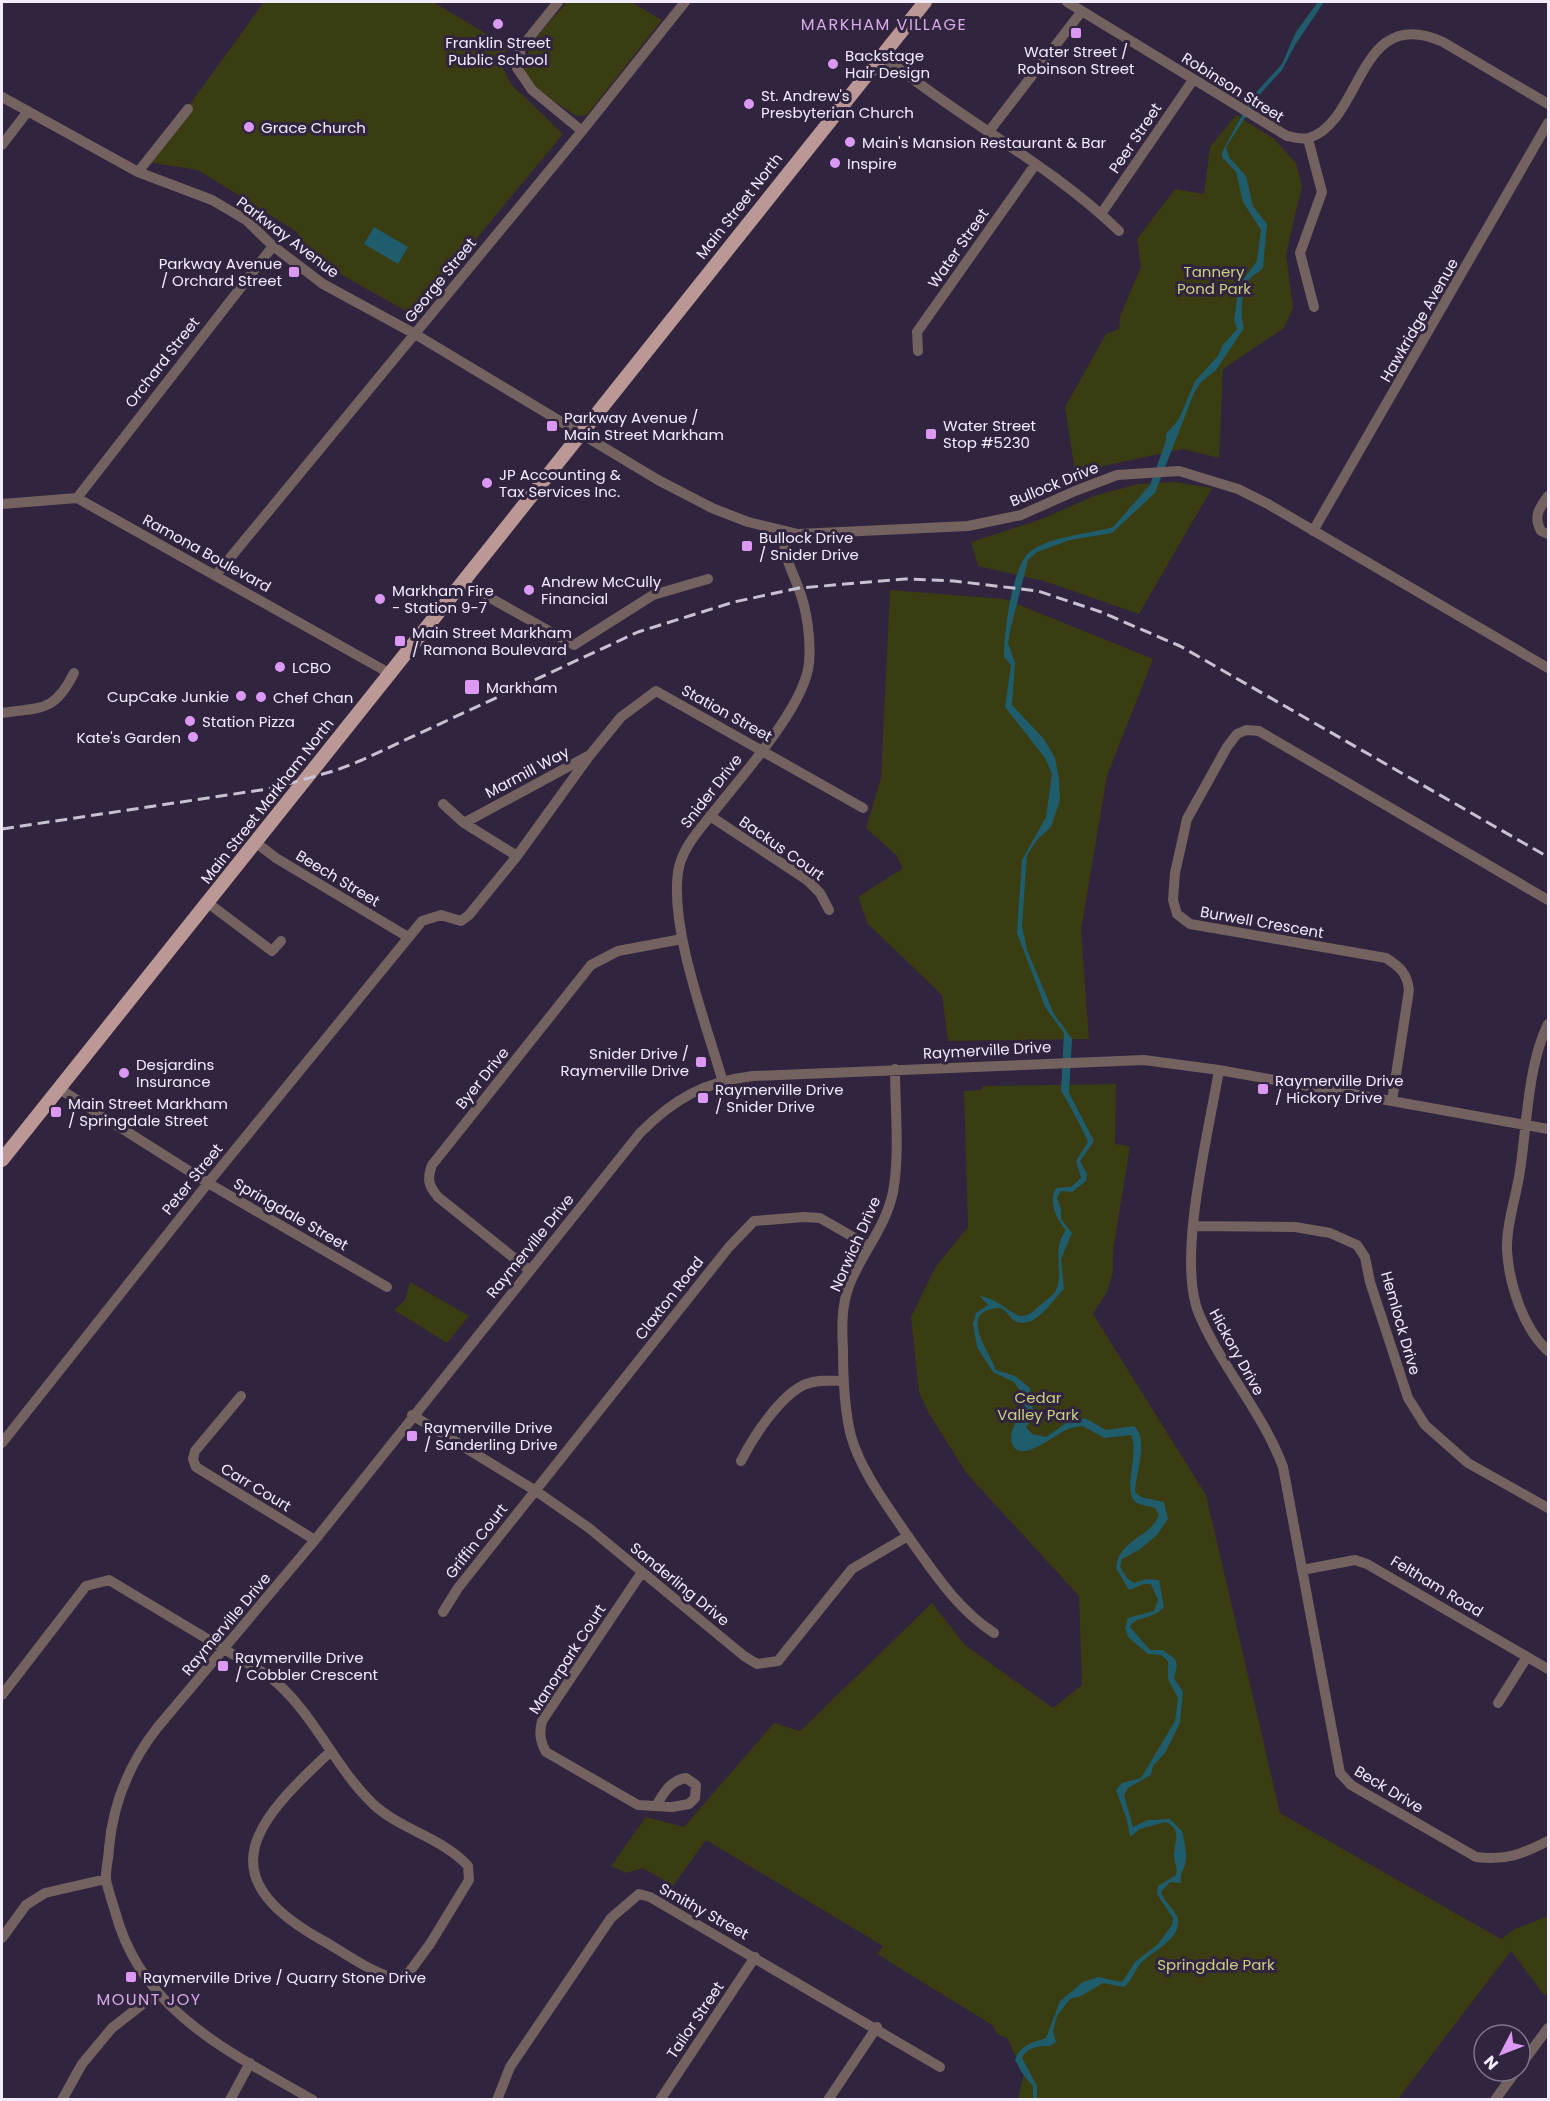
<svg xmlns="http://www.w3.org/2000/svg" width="1550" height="2101" viewBox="0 0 1550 2101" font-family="Poppins,sans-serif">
<rect width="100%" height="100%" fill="#30243e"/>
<path fill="#3a3c12" d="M264 2H433L507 46 503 68 511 84 563 134 413 315 312 258 297 232 198 170 148 162Z
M567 2H631L662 20 587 115 576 116C564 107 536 91 528 80 512 57 553 19 567 2Z
M1236 115 1273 138 1296 163 1302 186 1286 254 1293 308 1284 328 1223 369 1219 458 1183 449 1075 472 1065 407 1106 334 1119 329 1120 316 1141 267 1137 239 1175 189 1204 194 1210 147Z
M1174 482 1212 488 1139 614 1044 581 978 566 971 542 1042 519 1094 496 1138 484Z
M890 590 1005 599 1153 659 1107 776 1081 930 1089 1039 948 1041 942 995 868 924 858 897 903 868 896 855 866 828 881 778Z
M1116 1084 1115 1144 1130 1146 1113 1251V1272L1107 1292 1093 1314 1206 1495 1280 1813 1501 1939 1515 1929 1548 1916V1993L1545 1996 1511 1951 1398 2099H1018L1024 2074 1007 2038 997 2034 992 2025 877 1954 883 1946 706 1840 673 1886 643 1868 626 1873 611 1866 646 1817 684 1827 774 1723 800 1731 932 1603 965 1645 1053 1708 1082 1685 1079 1596 967 1474 928 1412 919 1392 911 1317 936 1266 968 1227 964 1091 981 1090 983 1086Z
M410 1282 469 1316 447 1343 394 1310 405 1300Z"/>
<path fill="#1f5d6d" d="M1318 2H1324L1295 45 1282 70 1262 92 1226 147 1229 157 1246 176 1253 206 1267 224 1263 268C1259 273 1252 275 1249 280 1241 292 1240 315 1244 328L1216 370 1201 382 1194 393 1155 493 1112 533 1070 540 1037 552 1028 560 1010 631 1008 643 1015 663 1012 705 1044 739 1055 758 1059 779 1060 800 1051 827 1037 840 1027 855 1022 926 1027 950 1054 1014 1072 1039 1069 1093 1094 1141 1080 1161 1087 1174 1086 1181 1072 1192 1061 1191 1057 1198 1061 1209V1219L1072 1233 1061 1259 1064 1289C1053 1299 1035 1331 1015 1321 1009 1317 1007 1311 1001 1308 955 1309 990 1352 996 1370L1015 1376 1030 1388 1034 1418 1026 1427 1032 1434 1046 1437 1066 1423 1085 1418 1106 1430 1134 1426C1150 1441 1135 1474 1135 1492L1141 1497 1164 1502 1168 1519 1157 1535 1139 1550 1122 1559 1120 1567 1127 1578 1134 1583 1146 1579 1159 1580 1164 1607C1152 1620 1135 1616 1130 1627L1150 1650H1163L1175 1659 1177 1665 1174 1678 1183 1692 1180 1723 1165 1753 1153 1766 1151 1775 1128 1788 1124 1795 1133 1827 1148 1820 1170 1819 1182 1831C1184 1839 1188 1857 1185 1865 1182 1873 1180 1874 1181 1883L1170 1882 1161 1892C1164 1903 1175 1908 1178 1920 1181 1938 1154 1951 1143 1961 1134 1969 1133 1980 1124 1987L1103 1983 1081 1996 1070 1999 1057 2016 1053 2031 1056 2042 1050 2046C1039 2046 1027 2047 1022 2058L1037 2086V2099H1033V2086L1022 2073 1015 2060C1019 2046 1033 2042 1046 2038L1060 2001 1083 1982 1098 1977 1122 1982 1135 1962 1158 1944 1172 1925 1173 1918 1157 1894 1158 1886 1176 1875C1178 1867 1174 1863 1174 1856 1173 1844 1184 1829 1165 1822L1140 1829 1130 1837 1127 1820 1116 1790 1122 1783 1141 1778 1175 1721 1178 1698 1168 1679V1661L1161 1655 1148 1654 1128 1637 1125 1628 1128 1618 1154 1611 1158 1600 1151 1584H1144L1129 1590 1116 1568C1119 1539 1150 1538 1159 1515L1155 1508C1150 1506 1142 1506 1137 1503 1121 1494 1140 1452 1131 1435L1105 1438 1082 1426C1076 1427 1069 1428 1064 1431 1053 1436 1013 1470 1011 1437 1011 1428 1023 1411 1025 1397L1014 1382 993 1372 977 1347 973 1324 976 1313 988 1305 980 1296C998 1298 1011 1315 1021 1316 1028 1316 1033 1312 1038 1307 1042 1303 1051 1297 1055 1292 1066 1273 1050 1251 1066 1230 1056 1220 1048 1200 1056 1188L1071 1187 1081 1178 1076 1161 1088 1142C1086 1136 1064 1094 1061 1091L1064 1033 1045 1007 1017 933 1022 860 1046 817 1052 774 1045 758 1005 707 1011 665 1004 657C1004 634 1012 562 1032 550 1056 535 1086 535 1113 527L1150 485 1166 441V434L1179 419 1195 381 1218 356 1222 346 1237 329 1234 320 1239 285 1257 261 1261 230 1243 202 1236 172 1222 157V152L1252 97 1282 64 1296 32Z
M374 227 408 247 398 264 364 244Z"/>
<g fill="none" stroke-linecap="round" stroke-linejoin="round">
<path stroke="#736260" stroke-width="10" d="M558 2 521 48 517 68 532 90 582 131
M1067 2 1287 136C1293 137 1303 140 1309 138 1364 120 1357 3 1443 42L1548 104
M878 57 892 63C965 122 1051 165 1119 231
M2 97 138 172 212 200 246 220 273 246 323 284 415 334 658 480 712 508 748 522 798 534 968 526 1021 515 1075 491 1117 475 1179 471 1238 489 1268 504 1548 668
M990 130 1082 11
M1308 139 1322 192 1300 253 1314 307
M2 145 28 111
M138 172 188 109
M1101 214 1193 80
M918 351 917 332 1035 165
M1548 496C1539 509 1533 516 1541 531L1548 534
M77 498 273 246
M2 504 77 498 389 673
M1313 531 1548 123
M216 575 582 131 685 2
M462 582 574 645 653 595 708 579
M2 713C41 707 54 713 74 673
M443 804 464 823 517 856
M710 816 807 880 820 893 829 910
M464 823 588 756
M255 842 276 858 408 937
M208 903 272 951 281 941
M1548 1024C1527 1066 1527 1130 1519 1177 1515 1200 1506 1227 1507 1250 1509 1284 1523 1328 1548 1351
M895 1069C895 1108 900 1154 893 1192 886 1227 861 1254 849 1286 841 1307 842 1329 843 1350 843 1378 844 1408 851 1436 861 1471 887 1505 907 1535 933 1571 956 1608 994 1633
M1219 1070C1209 1131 1176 1260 1199 1314 1222 1368 1263 1413 1283 1467L1340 1773 1351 1785 1476 1857C1505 1861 1523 1854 1548 1841
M722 1079C706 1023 670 930 678 872 681 850 698 831 712 814 739 779 805 707 809 663 811 639 807 609 798 587 789 563 784 557 783 531
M58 1088 208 1183 387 1287
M1392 1101 1409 990C1407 973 1400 967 1386 958L1190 924 1177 914 1173 900 1175 873 1187 819 1227 747 1237 734 1246 730 1259 731 1548 900
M1193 1226 1295 1227 1330 1233 1357 1245 1365 1257 1370 1282 1408 1398 1425 1425 1468 1463 1548 1508
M529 1270 438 1197C428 1185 427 1179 432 1165L591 965 618 951 682 939
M241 1396 195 1451 193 1459 196 1467 315 1540
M412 1415 536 1491 589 1528 744 1656 757 1664 778 1661 852 1569 908 1536
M2 1443 208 1183 422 921 441 915 461 921 469 915 517 856 590 755 621 717 656 691 863 808
M741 1461C753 1437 781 1394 806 1384 819 1379 831 1381 843 1381
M1302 1570 1355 1560 1367 1564 1548 1669
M642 1572 542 1721C539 1733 540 1741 546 1752L638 1805 672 1807 689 1804 695 1798 696 1785 686 1778C670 1781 664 1792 656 1806
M443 1612 458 1588 729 1247 754 1221 804 1217 820 1218 867 1245
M2 1695 86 1586 109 1580 269 1676C314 1712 332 1764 373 1804 401 1830 443 1838 468 1866L469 1880 430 1944 407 1975 397 1979C371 1973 344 1952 320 1939 205 1874 258 1819 331 1751
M1498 1703 1527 1657
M2 1938 26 1905 45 1893 106 1879
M1520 2066 1548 2028
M62 2100 82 2064 112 2028 157 1993
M230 2100 250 2063
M313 2100C230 2052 141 2012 115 1911 112 1901 108 1890 106 1880 105 1870 109 1858 109 1848 113 1802 129 1764 157 1728L315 1540 640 1133C675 1098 704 1082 753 1076L1144 1060 1219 1070 1548 1129
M497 2100 510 2067 611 1918 639 1894 650 1897 940 2067
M660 2100 755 1957
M828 2100 877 2027
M1495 2100 1516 2071"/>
<path stroke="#bb9895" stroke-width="14" d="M2 1160 925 2"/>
<path stroke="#c8c0d3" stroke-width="3" stroke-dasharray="12 6" stroke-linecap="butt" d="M2 829 274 788 337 770 362 760 638 632 734 602 799 588 905 579 954 581 1038 591 1101 612 1180 646 1548 857"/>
</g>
<g fill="#dc99f4" stroke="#30243e" stroke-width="2">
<circle cx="498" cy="24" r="6"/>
<rect x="1070" y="27" width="12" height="12" rx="3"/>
<circle cx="833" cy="64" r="6"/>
<circle cx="749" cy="104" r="6"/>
<circle cx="249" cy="127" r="6"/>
<circle cx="850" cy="142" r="6"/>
<circle cx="835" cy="163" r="6"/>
<rect x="288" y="266" width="12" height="12" rx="3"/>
<rect x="546" y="420" width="12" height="12" rx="3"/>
<rect x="925" y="428" width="12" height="12" rx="3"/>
<circle cx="487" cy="483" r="6"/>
<rect x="741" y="540" width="12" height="12" rx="3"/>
<circle cx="529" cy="590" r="6"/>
<circle cx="380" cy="599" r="6"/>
<rect x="394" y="635" width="12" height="12" rx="3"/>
<circle cx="280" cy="667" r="6"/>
<rect x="464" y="679" width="16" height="16" rx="3"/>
<circle cx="241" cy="696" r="6"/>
<circle cx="261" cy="697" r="6"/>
<circle cx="190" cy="721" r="6"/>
<circle cx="193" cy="737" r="6"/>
<rect x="695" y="1056" width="12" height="12" rx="3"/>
<circle cx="124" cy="1073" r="6"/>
<rect x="1257" y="1083" width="12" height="12" rx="3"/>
<rect x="697" y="1092" width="12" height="12" rx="3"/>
<rect x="50" y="1106" width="12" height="12" rx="3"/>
<rect x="406" y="1430" width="12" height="12" rx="3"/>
<rect x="217" y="1660" width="12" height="12" rx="3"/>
<rect x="125" y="1971" width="12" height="12" rx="3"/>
</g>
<g text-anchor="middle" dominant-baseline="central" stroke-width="6" stroke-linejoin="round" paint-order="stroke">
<g font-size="15" fill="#f3ecfe" stroke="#30243e" text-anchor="start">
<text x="498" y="42" text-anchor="middle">Franklin Street<tspan x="498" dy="17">Public School</tspan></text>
<text x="1076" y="51" text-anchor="middle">Water Street /<tspan x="1076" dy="17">Robinson Street</tspan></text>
<text x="845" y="55">Backstage<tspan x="845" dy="17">Hair Design</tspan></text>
<text x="761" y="95">St. Andrew's<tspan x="761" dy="17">Presbyterian Church</tspan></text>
<text x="261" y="127">Grace Church</text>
<text x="862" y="142">Main's Mansion Restaurant &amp; Bar</text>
<text x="847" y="163">Inspire</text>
<text x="282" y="263" text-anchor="end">Parkway Avenue<tspan x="282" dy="17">/ Orchard Street</tspan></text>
<text x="564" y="417">Parkway Avenue /<tspan x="564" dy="17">Main Street Markham</tspan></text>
<text x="943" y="425">Water Street<tspan x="943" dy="17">Stop #5230</tspan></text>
<text x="499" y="474">JP Accounting &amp;<tspan x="499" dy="17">Tax Services Inc.</tspan></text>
<text x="759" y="537">Bullock Drive<tspan x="759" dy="17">/ Snider Drive</tspan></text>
<text x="541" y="581">Andrew McCully<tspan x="541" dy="17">Financial</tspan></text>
<text x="392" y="590">Markham Fire<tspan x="392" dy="17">- Station 9-7</tspan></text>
<text x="412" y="632">Main Street Markham<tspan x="412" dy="17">/ Ramona Boulevard</tspan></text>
<text x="292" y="667">LCBO</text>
<text x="486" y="687">Markham</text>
<text x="229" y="696" text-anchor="end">CupCake Junkie</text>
<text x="273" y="697">Chef Chan</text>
<text x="202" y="721">Station Pizza</text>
<text x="181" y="737" text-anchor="end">Kate's Garden</text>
<text x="689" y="1053" text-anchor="end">Snider Drive /<tspan x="689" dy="17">Raymerville Drive</tspan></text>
<text x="136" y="1064">Desjardins<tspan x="136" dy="17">Insurance</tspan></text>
<text x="1275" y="1080">Raymerville Drive<tspan x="1275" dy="17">/ Hickory Drive</tspan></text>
<text x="715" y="1089">Raymerville Drive<tspan x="715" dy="17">/ Snider Drive</tspan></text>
<text x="68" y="1103">Main Street Markham<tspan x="68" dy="17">/ Springdale Street</tspan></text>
<text x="424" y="1427">Raymerville Drive<tspan x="424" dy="17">/ Sanderling Drive</tspan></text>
<text x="235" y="1657">Raymerville Drive<tspan x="235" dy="17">/ Cobbler Crescent</tspan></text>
<text x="143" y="1977">Raymerville Drive / Quarry Stone Drive</text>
</g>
<g font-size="15" fill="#f3ecfe" stroke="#30243e">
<text transform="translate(1233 87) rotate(32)">Robinson Street</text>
<text transform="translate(1135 138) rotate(-56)">Peer Street</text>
<text transform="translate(739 206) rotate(-52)">Main Street North</text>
<text transform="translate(288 237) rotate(37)">Parkway Avenue</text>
<text transform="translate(958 248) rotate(-55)">Water Street</text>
<text transform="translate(440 280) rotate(-51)">George Street</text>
<text transform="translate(1419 320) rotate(-60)">Hawkridge Avenue</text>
<text transform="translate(162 362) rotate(-52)">Orchard Street</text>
<text transform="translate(1054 484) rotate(-22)">Bullock Drive</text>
<text transform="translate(207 553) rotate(29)">Ramona Boulevard</text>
<text transform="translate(727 713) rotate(29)">Station Street</text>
<text transform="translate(527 772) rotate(-28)">Marmill Way</text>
<text transform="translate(711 791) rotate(-52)">Snider Drive</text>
<text transform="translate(267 801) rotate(-52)">Main Street Markham North</text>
<text transform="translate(782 848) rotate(35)">Backus Court</text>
<text transform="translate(338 878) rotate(31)">Beech Street</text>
<text transform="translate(1262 922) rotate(10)">Burwell Crescent</text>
<text transform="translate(987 1050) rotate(-3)">Raymerville Drive</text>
<text transform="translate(482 1078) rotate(-51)">Byer Drive</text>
<text transform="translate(192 1179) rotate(-51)">Peter Street</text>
<text transform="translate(291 1214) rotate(30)">Springdale Street</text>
<text transform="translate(855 1244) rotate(-66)">Norwich Drive</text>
<text transform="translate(530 1246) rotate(-51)">Raymerville Drive</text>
<text transform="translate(669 1298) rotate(-52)">Claxton Road</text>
<text transform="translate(1401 1323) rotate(74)">Hemlock Drive</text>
<text transform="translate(1237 1352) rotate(61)">Hickory Drive</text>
<text transform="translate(256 1487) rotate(31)">Carr Court</text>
<text transform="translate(476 1541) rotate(-52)">Griffin Court</text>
<text transform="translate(680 1584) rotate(39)">Sanderling Drive</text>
<text transform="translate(1437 1586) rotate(31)">Feltham Road</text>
<text transform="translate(226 1624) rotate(-50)">Raymerville Drive</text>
<text transform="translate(567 1659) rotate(-57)">Manorpark Court</text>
<text transform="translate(1389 1789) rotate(31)">Beck Drive</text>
<text transform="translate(704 1911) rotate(29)">Smithy Street</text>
<text transform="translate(695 2020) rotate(-56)">Tailor Street</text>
</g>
<g font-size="15" fill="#c9cf85" stroke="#30243e">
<text x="1214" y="271">Tannery<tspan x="1214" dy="17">Pond Park</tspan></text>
<text x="1038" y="1397">Cedar<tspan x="1038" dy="17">Valley Park</tspan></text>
<text x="1216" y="1964">Springdale Park</text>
</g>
<g font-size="16" letter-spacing="1.5" fill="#d8aae9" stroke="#30243e">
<text x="884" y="24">MARKHAM VILLAGE</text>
<text x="149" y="1999">MOUNT JOY</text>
</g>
</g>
<rect width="1550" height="2101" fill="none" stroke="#f3ecfe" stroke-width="6"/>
<g transform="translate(1502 2053) rotate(228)"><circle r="28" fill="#30243e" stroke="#7e748b" stroke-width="1.5"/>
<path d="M0-4.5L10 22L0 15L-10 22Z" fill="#dc99f4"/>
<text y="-9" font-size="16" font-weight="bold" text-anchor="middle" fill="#f3ecfe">N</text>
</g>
</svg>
